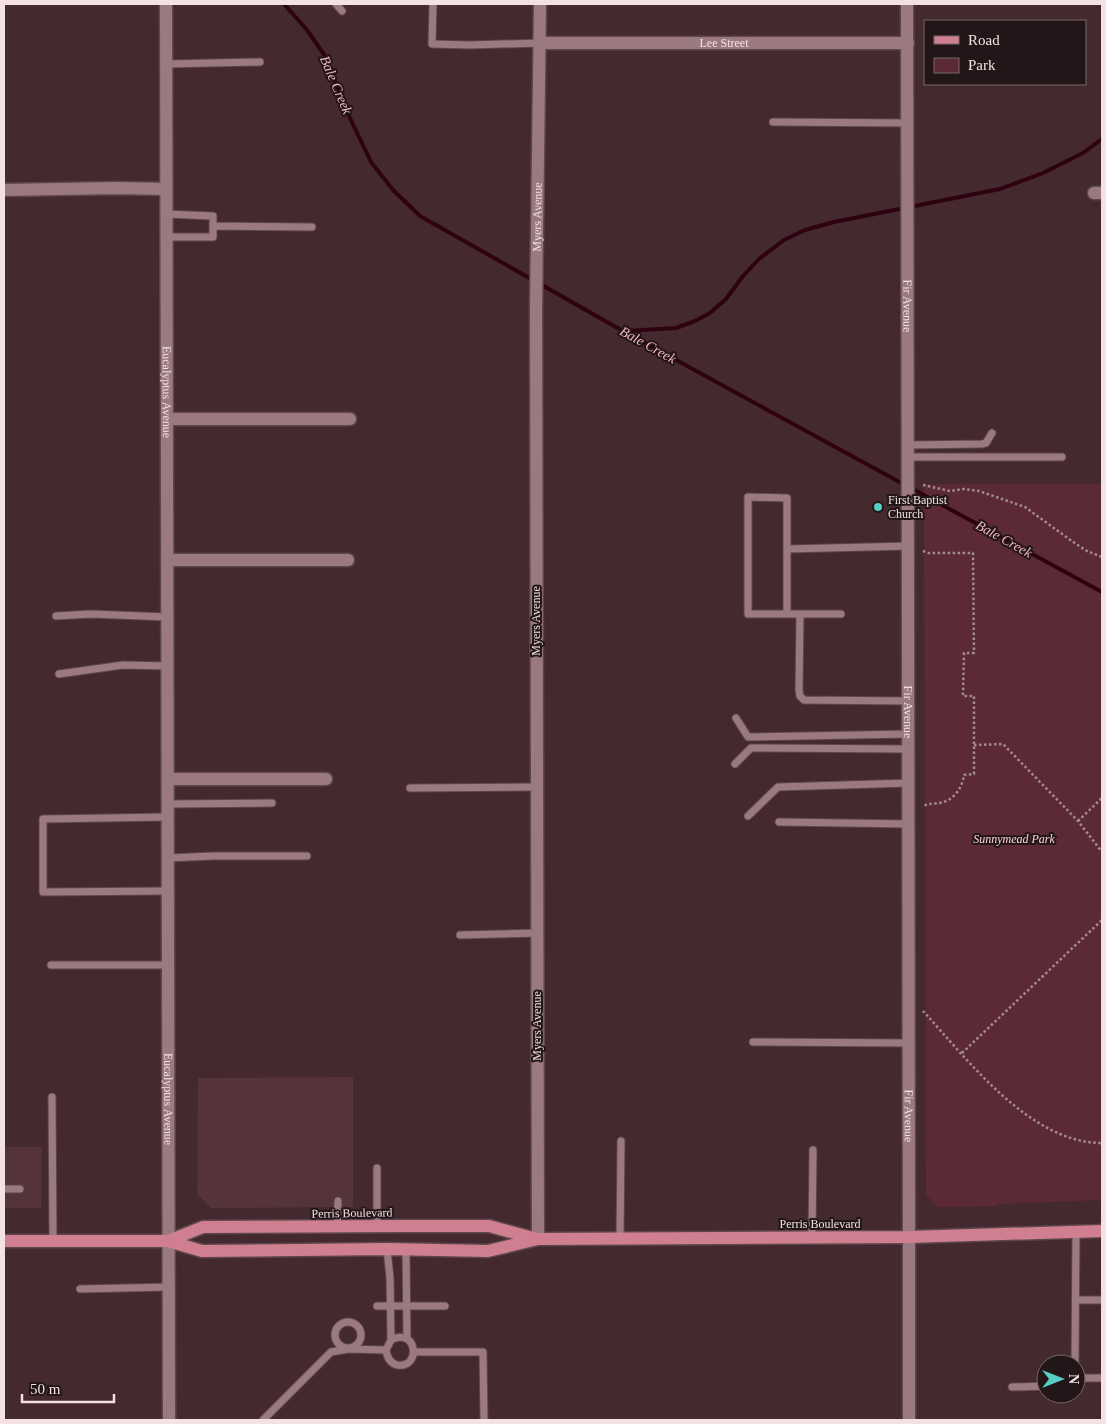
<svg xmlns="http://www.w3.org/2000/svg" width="1106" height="1424" viewBox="0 0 1106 1424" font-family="'Times New Roman',serif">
<rect width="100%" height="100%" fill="#44292e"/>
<path fill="#55333a" d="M353 1077V1207L211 1208 197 1194 198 1078Z
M4 1147H42L41 1208H4Z"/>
<path fill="#5c2a36" d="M924 484H1102V1200L997 1204 996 1206 938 1207 926 1194Z"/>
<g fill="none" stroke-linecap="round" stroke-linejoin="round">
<path stroke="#2e0210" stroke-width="4" d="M284 4 307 30 325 56 349 116 371 162 393 190 420 216 623 331 905 485
M625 331 676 328 695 321 710 313 726 299 743 276 759 259 784 240 805 230 834 222 1000 189 1043 173 1083 153 1102 139
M911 488 1102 592"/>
<defs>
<path id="lane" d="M336 4 342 11
M433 4 432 44 469 45 540 43
M166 64 260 62
M773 122 908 123
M166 214 213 216V237H166
M213 226 312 227
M909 445 982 444 986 443 992 433
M909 457H1062
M787 549 909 546
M787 614H748V497L787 498V614H841
M800 614 799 690 800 696 804 700 909 701
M56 616 91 614 167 617
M59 674 123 665 168 666
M736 718 748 737 909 734
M735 764 751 748 909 749
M410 788 537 787
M168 804 272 803
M748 816 778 787 909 783
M168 817 43 819V892L168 891
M779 822 909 824
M168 858 213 856H307
M460 935 537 933
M51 965H168
M753 1042 909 1043
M52 1097 53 1241
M377 1168V1226
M4 1189H20
M337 1227 338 1201
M812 1237 813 1150
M620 1238 621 1141
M387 1249 390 1278 391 1340 386 1350C387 1357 390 1363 397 1365 422 1369 417 1326 391 1340
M406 1250 407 1339
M80 1289 169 1287
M1076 1300H1102
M377 1306H445
M335 1335a13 13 0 1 1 26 0a13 13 0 1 1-26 0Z
M414 1352H483L484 1420
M1075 1364 1076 1232
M1076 1378H1102
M1012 1387 1046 1386
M263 1420 331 1352 349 1349 386 1350"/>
<g id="street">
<path id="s1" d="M907 4 909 1237"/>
<path id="s2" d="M540 43H908"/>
<path d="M4 190 117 188 166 189"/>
<path d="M1094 193H1102"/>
<path d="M167 419H350"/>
<path d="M167 560H348"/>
<path d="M168 779H326"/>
<path id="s3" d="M538 1239 536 309 540 4"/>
</g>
<g id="secondary">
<path id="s4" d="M166 4 169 1420"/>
<path d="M909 1237V1420"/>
</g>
<path id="primary" d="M4 1241H168L202 1251 387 1249 488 1251 538 1239 909 1237 1102 1231
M168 1241 203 1227 406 1226H489L537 1239"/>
</defs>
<use href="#lane" stroke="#5e474c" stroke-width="9"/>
<use href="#street" stroke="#5e474c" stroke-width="15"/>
<use href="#secondary" stroke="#5e474c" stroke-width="15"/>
<use href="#primary" stroke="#5e474c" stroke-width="15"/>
<path stroke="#a28c90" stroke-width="2.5" stroke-dasharray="2.5 2.5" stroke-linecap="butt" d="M923 485 950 491 964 489 979 491 1025 507 1076 544 1087 551 1102 557
M923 551 928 553H973L974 653H964L963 696H974V774L964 775C962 788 954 801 939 803 934 804 929 803 923 806
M974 745 1003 744 1078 821 1102 852
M1078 821 1102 798
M923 1011C968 1060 1030 1143 1102 1143
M962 1053 1102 920"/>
<use href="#lane" stroke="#9a7a80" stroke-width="7"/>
<use href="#street" stroke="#9a7a80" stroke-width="12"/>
<use href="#secondary" stroke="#9a7a80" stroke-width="12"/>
<use href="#primary" stroke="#cf7f90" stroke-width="12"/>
</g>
<circle fill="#56cec3" stroke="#221618" stroke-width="2" cx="878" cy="507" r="5"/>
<g text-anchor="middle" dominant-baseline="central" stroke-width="4" stroke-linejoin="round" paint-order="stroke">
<g font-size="12" fill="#f3e1e4" stroke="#221618">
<text stroke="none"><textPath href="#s2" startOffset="184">Lee Street</textPath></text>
<text stroke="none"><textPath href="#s3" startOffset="1022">Myers Avenue</textPath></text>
<text stroke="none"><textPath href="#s1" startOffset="302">Fir Avenue</textPath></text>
<text stroke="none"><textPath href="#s4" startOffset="388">Eucalyptus Avenue</textPath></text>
<text transform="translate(536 621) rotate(-90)">Myers Avenue</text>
<text stroke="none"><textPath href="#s1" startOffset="708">Fir Avenue</textPath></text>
<text transform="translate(537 1026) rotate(-90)">Myers Avenue</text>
<text stroke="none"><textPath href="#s4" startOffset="1095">Eucalyptus Avenue</textPath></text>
<text stroke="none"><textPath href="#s1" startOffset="1112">Fir Avenue</textPath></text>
<text transform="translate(352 1213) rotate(-1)">Perris Boulevard</text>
<text x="820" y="1224">Perris Boulevard</text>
</g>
<g font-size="12" fill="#f3e1e4" stroke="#221618" text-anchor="start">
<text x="888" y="500">First Baptist<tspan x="888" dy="14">Church</tspan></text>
</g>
<g font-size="12" font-style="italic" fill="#fed4db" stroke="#221618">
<text x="1014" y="839">Sunnymead Park</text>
</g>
<g font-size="14" font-style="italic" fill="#f6b8c3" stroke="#221618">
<text transform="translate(336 85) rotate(67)">Bale Creek</text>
<text transform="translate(648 345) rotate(29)">Bale Creek</text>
<text transform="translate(1004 539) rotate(29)">Bale Creek</text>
</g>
</g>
<rect width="1106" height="1424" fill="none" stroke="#f3e1e4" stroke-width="10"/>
<rect x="924" y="20" width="162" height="65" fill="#221618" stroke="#76676a"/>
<rect x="934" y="36" width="25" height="8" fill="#cf7f90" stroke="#76676a"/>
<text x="968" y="45" font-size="15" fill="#f3e1e4">Road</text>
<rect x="934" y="58" width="25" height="15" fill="#5c2a36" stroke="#76676a"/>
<text x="968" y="70" font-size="15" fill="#f3e1e4">Park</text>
<g transform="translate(1061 1379) rotate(90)"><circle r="24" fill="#221618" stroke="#76676a"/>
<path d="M0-4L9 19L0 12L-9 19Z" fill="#56cec3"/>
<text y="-8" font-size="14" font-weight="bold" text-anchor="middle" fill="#f3e1e4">N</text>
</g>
<path d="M22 1394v8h92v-8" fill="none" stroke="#f3e1e4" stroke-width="2.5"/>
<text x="30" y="1394" font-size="15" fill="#f3e1e4" stroke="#221618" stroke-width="4" paint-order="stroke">50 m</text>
</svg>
